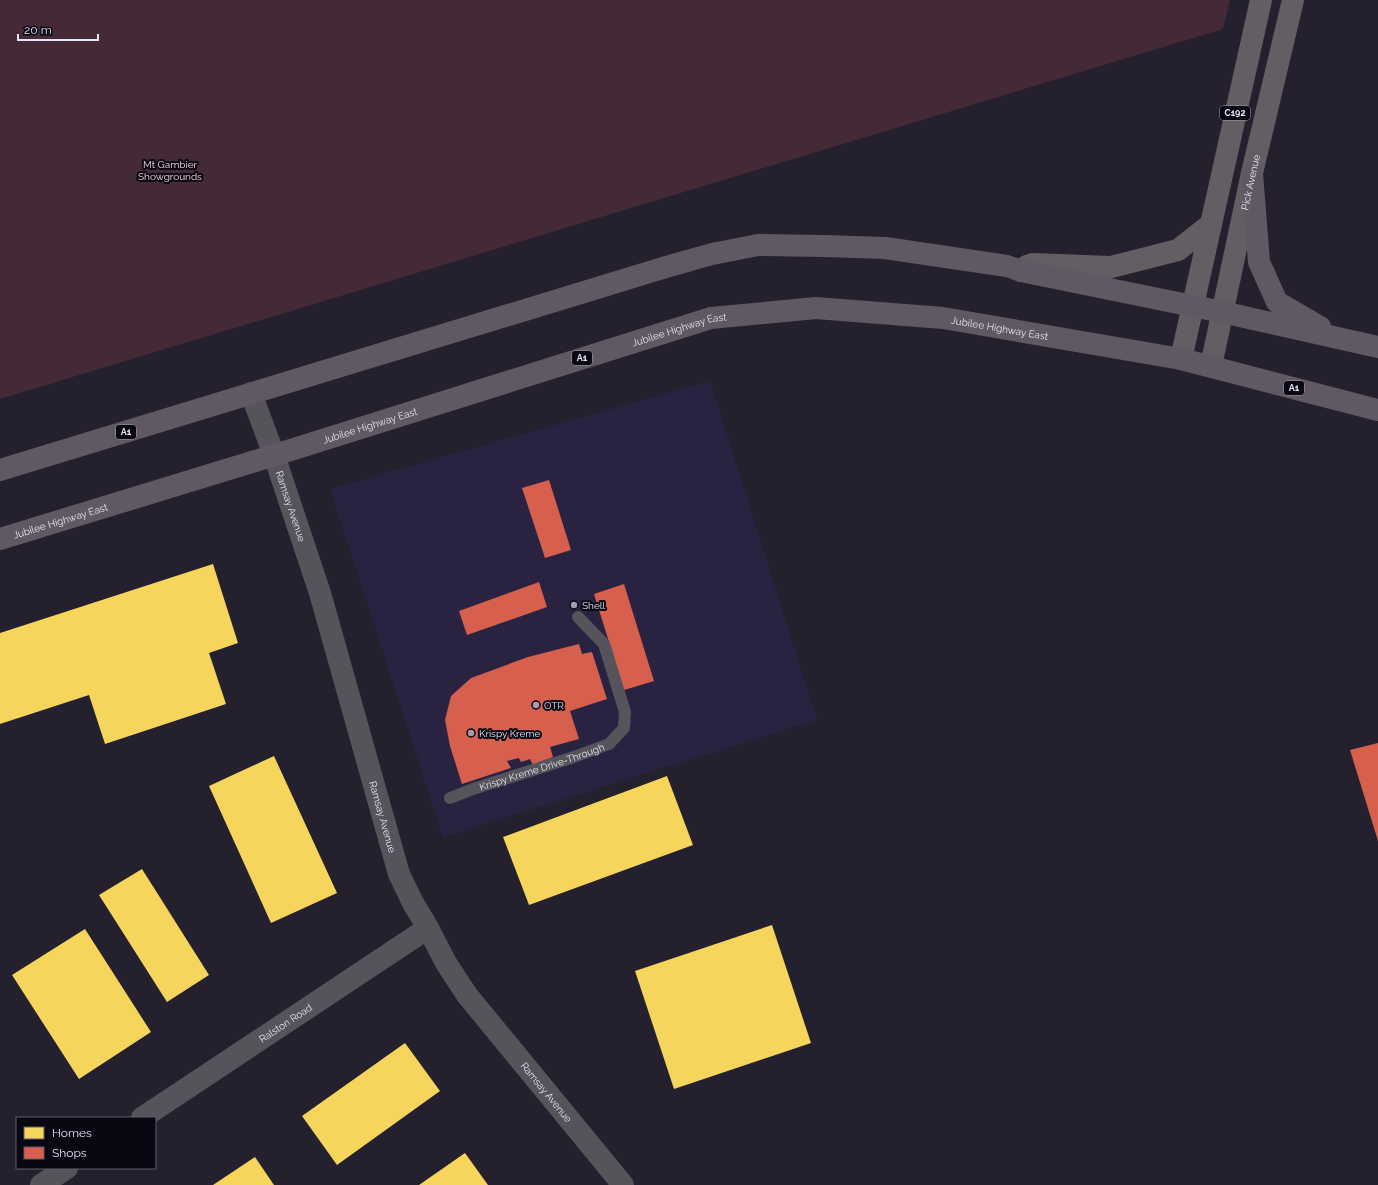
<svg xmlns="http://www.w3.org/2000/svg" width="1378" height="1185" viewBox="0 0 1378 1185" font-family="Raleway,sans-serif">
<rect width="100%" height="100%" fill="#24202e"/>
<path fill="#292240" d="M710 381 817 720 443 837 330 489Z"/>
<path fill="#432a36" d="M0 0H1230L1223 29 0 399Z"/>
<path fill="#f6d55c" d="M213 564 238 643 209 653 226 704 105 744 89 695 0 724V633Z
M274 756 337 893 271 923 209 786Z
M667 776 693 845 529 905 503 837Z
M142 869 209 975 167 1002 99 895Z
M772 925 811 1043 674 1089 635 971Z
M85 929 151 1032 79 1079 12 975Z
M405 1043 440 1091 337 1165 302 1116Z
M465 1153 488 1185H419Z
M255 1157 274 1185H213Z"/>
<path fill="#d6604d" d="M549 480 571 550 545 558 522 488Z
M539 582 547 607 467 635 459 611Z
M624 584 654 681 624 690 594 594Z
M579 644 582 654 592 652 607 699 570 711 579 739 550 747 553 757 533 765 530 759 521 762 519 758 507 761 511 768 462 784 450 746 445 720 451 696 471 678 528 657Z
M1378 743V841L1350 750Z"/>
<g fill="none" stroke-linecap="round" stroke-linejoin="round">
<path stroke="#56535a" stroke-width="12" id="s1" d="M450 798 473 789 574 757 609 744 624 728 625 712 604 644 578 617"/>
<g stroke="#56535a" stroke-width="22">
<path id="s2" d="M251 393 274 455 320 593 399 874 413 903 428 928 446 963 467 995 623 1185"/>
<path id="s3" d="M142 1118 428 928"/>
<path d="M41 1185 67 1168"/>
</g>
<g stroke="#635d64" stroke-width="22">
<path d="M1021 271 1027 266 1033 264 1111 267 1178 250 1210 225"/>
<path d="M1181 359 1261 0"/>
<path id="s4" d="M1211 366 1252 173 1293 0"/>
</g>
<g stroke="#605964" stroke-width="22">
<path d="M1252 173 1259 262 1277 302 1320 327"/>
<path d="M0 470 666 267 712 254 758 245 824 246 885 248 1007 266 1021 271 1222 312 1378 347"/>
<path id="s5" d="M0 539 262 459 711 318 816 308 943 318 1181 359 1378 410"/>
</g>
</g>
<g fill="#a19eaf" stroke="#090712" stroke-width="1.5">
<circle cx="574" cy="605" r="4"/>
<circle cx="536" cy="705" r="4"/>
<circle cx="471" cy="733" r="4"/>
</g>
<g text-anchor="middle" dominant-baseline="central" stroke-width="4" stroke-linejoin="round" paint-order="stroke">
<g fill="#090712" stroke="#a2a0b0" stroke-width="1">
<rect x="1220" y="106" width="30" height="14" rx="3"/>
<rect x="572" y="351" width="20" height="14" rx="3"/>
<rect x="1284" y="381" width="20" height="14" rx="3"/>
<rect x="116" y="425" width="20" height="14" rx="3"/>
</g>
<g font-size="9" font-weight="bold" fill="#e4e2f4">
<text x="1235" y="113">C192</text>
<text x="582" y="358">A1</text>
<text x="1294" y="388">A1</text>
<text x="126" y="432">A1</text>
</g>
<g font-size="10" fill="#f9dae5" stroke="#090712">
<text x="170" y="164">Mt Gambier<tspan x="170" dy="12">Showgrounds</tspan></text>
</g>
<g font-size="10" fill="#e4e2f4" stroke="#090712">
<text stroke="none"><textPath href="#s4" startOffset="188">Pick Avenue</textPath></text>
<text stroke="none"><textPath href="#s5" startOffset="1035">Jubilee Highway East</textPath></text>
<text stroke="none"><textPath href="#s5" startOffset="711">Jubilee Highway East</textPath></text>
<text stroke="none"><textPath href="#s5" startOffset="387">Jubilee Highway East</textPath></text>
<text stroke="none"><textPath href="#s2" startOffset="120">Ramsay Avenue</textPath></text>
<text stroke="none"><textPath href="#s5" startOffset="63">Jubilee Highway East</textPath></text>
<text stroke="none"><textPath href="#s1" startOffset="97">Krispy Kreme Drive-Through</textPath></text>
<text stroke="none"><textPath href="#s2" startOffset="444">Ramsay Avenue</textPath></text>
<text stroke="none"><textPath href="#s3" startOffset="172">Ralston Road</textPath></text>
<text stroke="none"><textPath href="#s2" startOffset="768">Ramsay Avenue</textPath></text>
</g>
<g font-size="10" fill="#e4e2f4" stroke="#090712" text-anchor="start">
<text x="582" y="605">Shell</text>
<text x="544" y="705">OTR</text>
<text x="479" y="733">Krispy Kreme</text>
</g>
</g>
<rect x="16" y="1117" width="140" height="52" fill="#090712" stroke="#615f6c"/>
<rect x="24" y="1127" width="20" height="12" fill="#f6d55c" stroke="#615f6c"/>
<text x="52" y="1137" font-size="12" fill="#e4e2f4">Homes</text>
<rect x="24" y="1147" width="20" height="12" fill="#d6604d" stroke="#615f6c"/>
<text x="52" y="1157" font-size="12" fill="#e4e2f4">Shops</text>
<path d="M18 34v6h80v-6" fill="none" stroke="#e4e2f4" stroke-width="2"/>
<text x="24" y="34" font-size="12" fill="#e4e2f4" stroke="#090712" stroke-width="3" paint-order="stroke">20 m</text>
</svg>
